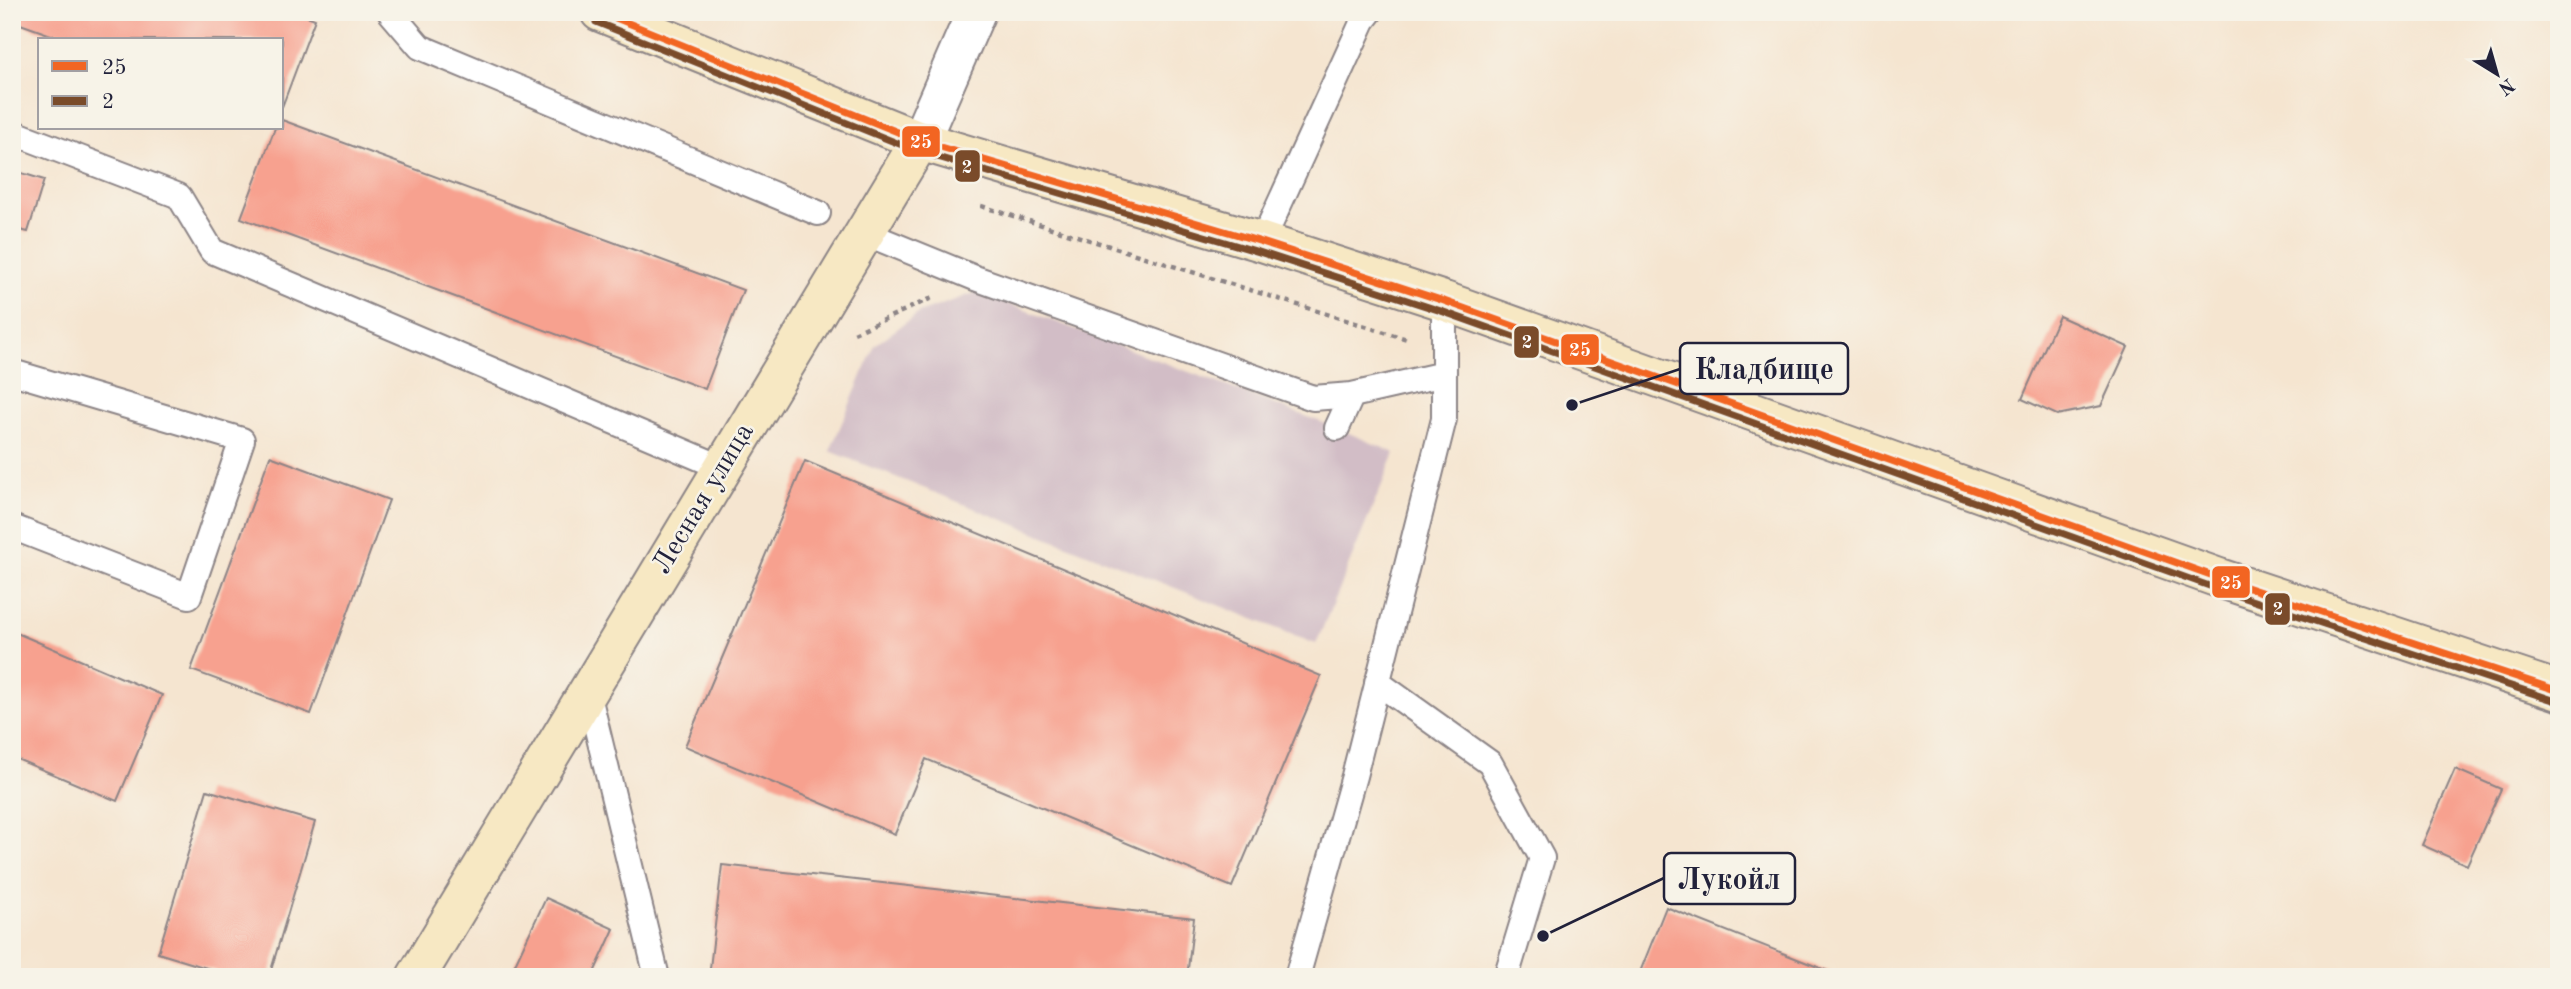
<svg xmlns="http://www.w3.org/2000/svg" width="2571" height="989" viewBox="0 0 2571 989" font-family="'Old Standard TT',serif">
<rect width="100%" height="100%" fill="#f7f3e8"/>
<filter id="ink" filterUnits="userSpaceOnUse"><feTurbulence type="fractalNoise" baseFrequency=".0143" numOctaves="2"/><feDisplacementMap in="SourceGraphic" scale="14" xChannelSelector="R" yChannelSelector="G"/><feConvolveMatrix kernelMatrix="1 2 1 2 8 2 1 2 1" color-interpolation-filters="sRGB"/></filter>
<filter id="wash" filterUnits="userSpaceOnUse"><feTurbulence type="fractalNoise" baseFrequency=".00686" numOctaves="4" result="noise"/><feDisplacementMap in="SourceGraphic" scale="28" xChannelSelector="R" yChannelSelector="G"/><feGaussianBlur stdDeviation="1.57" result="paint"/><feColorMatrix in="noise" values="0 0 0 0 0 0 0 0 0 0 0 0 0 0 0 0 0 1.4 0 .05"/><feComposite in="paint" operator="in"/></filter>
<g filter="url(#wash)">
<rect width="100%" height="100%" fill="#f5e5d0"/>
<path fill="#d2bdc6" d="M977 292 1337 428 1395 453 1316 644 830 451 875 345 919 313Z"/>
<g id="blocks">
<path fill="#f7a18f" d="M12 12H296L315 19 282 107V40H65L12 21Z
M282 120 743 290 705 389 241 218 275 128H282Z
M12 170 44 180 28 232 12 228Z
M2059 316 2128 347 2101 406 2057 415 2022 399Z
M270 456 389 500 311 714 191 670Z
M805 461 1321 676 1232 887 926 759 895 834 685 746Z
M12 631 162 695 117 801 12 757Z
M2455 769 2501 789 2467 865 2422 845Z
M207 790 315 822 269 977H236L158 953Z
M722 865 1194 918 1187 977H709Z
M546 898 614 929 592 977H509Z
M1666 907 1843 977H1638Z"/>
</g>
</g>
<g filter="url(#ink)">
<use href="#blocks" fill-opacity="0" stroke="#8c8486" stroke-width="2"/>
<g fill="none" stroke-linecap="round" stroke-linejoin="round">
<defs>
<path id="lane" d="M390 12 420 47 818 213
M12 132 179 196 212 251 723 468
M865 233 975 278 1313 398 1352 395 1444 374
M1262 242 1363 21 1370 12
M12 372 242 440 189 596 12 527
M1337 428 1352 395
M1377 682 1490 763 1542 858 1506 977
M588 692 657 977
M1297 977 1354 776 1444 419V301"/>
<path id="street" d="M920 141 976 12"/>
<path id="secondary" d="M600 12 920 141 1262 242 1444 301 2219 578 2559 691
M416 977 920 141"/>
</defs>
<use href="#lane" stroke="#8c8486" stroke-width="28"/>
<use href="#street" stroke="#8c8486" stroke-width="42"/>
<use href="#secondary" stroke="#8c8486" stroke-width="42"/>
<path stroke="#8c8486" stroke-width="4.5" stroke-dasharray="5 5" stroke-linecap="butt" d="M981 206 1410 340
M854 333 932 298"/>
<use href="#lane" stroke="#fff" stroke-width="24"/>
<use href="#street" stroke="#fff" stroke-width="38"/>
<use href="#secondary" stroke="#f7e8c3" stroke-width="38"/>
<defs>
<path id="bus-1" d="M601 12 920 141 1262 242 1444 301 2219 578 2559 691"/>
<path id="bus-2" d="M596 22 917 151 1259 252 1441 311 2215 588 2556 701"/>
</defs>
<use href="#bus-1" stroke="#f7f3e8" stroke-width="12"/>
<use href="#bus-2" stroke="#f7f3e8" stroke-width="12"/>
<use href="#bus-1" stroke="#f26522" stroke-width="7"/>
<use href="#bus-2" stroke="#7a4b2a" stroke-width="7"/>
</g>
</g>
<g text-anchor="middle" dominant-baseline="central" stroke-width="5" stroke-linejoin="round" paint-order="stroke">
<g font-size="28" fill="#22223b" stroke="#f7f3e8">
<text transform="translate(704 499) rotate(-59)">Лесная улица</text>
</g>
</g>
<path fill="none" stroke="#22223b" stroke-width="2.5" d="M1572 405L1680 369M1543 936L1664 878"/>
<g fill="#22223b" stroke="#f7f3e8" stroke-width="2.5">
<circle cx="1572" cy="405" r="7"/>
<circle cx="1543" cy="936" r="7"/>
</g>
<g fill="#f7f3e8" stroke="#22223b" stroke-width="2.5">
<rect x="1680" y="343" width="168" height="51" rx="7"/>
<rect x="1664" y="853" width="131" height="51" rx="7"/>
</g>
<g font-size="30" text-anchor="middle" font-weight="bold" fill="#22223b">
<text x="1764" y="379">Кладбище</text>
<text x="1729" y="889">Лукойл</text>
</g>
<g stroke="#f7f3e8" stroke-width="2.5">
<rect x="901" y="125" width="40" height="33" rx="7" fill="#f26522"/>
<rect x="954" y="149" width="27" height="34" rx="7" fill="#7a4b2a"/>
<rect x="1513" y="325" width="27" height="34" rx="7" fill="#7a4b2a"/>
<rect x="1560" y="333" width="40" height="33" rx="7" fill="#f26522"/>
<rect x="2211" y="565" width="40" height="34" rx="7" fill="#f26522"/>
<rect x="2264" y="592" width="27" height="34" rx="7" fill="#7a4b2a"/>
</g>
<g font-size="19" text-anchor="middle" font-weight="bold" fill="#fff">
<text x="921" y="148">25</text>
<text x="967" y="173">2</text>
<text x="1527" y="348">2</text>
<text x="1580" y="356">25</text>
<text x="2231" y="589">25</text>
<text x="2278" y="615">2</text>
</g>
<rect width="2571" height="989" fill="none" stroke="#f7f3e8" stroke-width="42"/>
<rect x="38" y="38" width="245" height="91" fill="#f7f3e8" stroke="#a29fa3" stroke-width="2"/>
<rect x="52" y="61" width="35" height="10" fill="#f26522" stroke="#a29fa3" stroke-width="2"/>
<text x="102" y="74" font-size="21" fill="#22223b">25</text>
<rect x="52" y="96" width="35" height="10" fill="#7a4b2a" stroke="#a29fa3" stroke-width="2"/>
<text x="102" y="108" font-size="21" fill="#22223b">2</text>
<g transform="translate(2497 74) rotate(143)" stroke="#f7f3e8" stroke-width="5" paint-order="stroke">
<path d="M0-5L12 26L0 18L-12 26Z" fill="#22223b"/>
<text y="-10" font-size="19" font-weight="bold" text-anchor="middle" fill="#22223b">N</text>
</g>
</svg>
